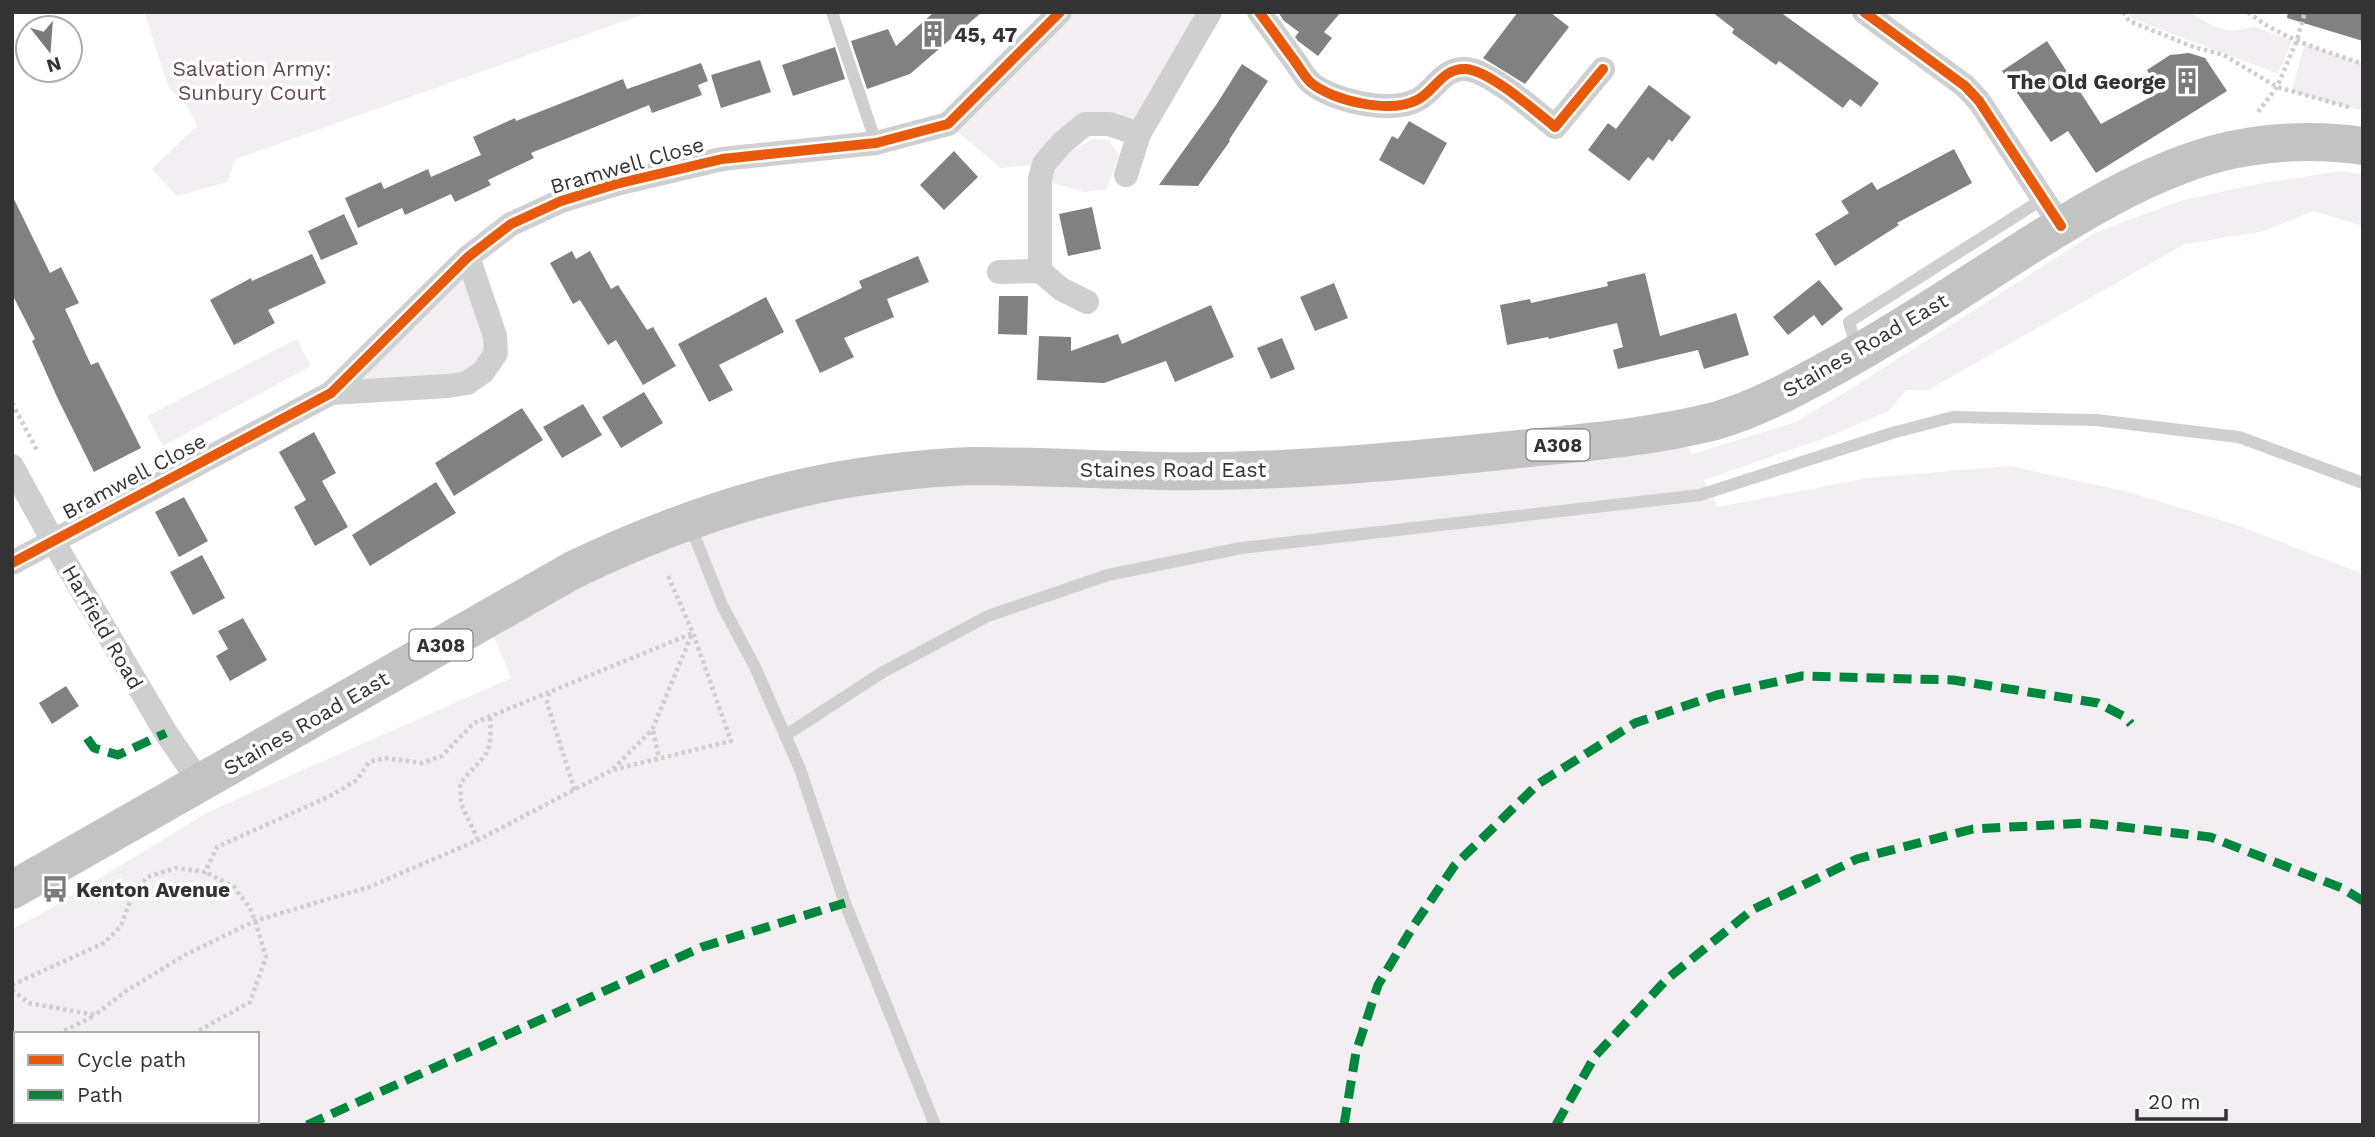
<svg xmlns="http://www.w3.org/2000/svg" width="2375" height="1137" viewBox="0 0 2375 1137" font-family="'Work Sans',sans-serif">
<rect width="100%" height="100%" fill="#fff"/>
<path fill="#f3eef1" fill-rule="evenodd" d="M144 12H649L236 159 227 182 177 196 152 169 197 126 189 108 169 88Z
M1060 12H1210L1139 134 1109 124 1044 164 1001 168 948 124Z
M2127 12H2189L2215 27 2232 31 2255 27 2292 41 2278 74C2229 54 2180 38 2131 18Z
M2305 44 2363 64V111L2291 92Z
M1093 139 1109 140 1119 155 1106 190 1084 192 1050 182C1062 155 1067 152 1093 139Z
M2342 171 2363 175V226L2313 211 2264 231 2185 244 1928 390H1906L1889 411 1828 437 1704 480 1718 507 1868 478 2010 466 2128 492 2237 525 2363 574V1125H12V929L41 914 208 812 511 678 486 618 772 496 1679 430 1692 454 1796 422 1852 388 2096 232 2183 200 2263 183ZM16 1034H257V1121H16Z
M468 257 495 336 483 372 331 393Z
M297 339 311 366 163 446 147 416Z"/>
<path fill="#818181" d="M934 12H982L910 74 867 89 851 41 888 29 896 46Z
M1278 12H1341L1324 32 1332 38 1318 56 1298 41 1295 37 1299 32 1284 21Z
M1518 12H1550L1569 27 1525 84 1483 58Z
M1712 12H1780L1879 83 1861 107 1850 99 1843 108 1779 61 1776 65 1732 33 1734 29Z
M2288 12H2363V41L2287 18Z
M2047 41 2101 124 2160 92 2147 70 2170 55 2189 53 2205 58 2227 91 2096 173 2068 131 2051 142 2002 71Z
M835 47 845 79 793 96 782 65Z
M760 60 771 92 721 108 711 75Z
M701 63 708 81 698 85 702 95 652 113 649 105 531 153 534 158 488 180 491 185 455 202 451 194 405 215 402 208 358 228 345 198 381 182 384 189 428 169 431 177 481 155 473 137 515 118 516 121 623 79 627 89Z
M1242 64 1268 81 1229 140 1230 141 1198 186 1159 185 1216 105Z
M1649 85 1691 117 1672 142 1669 139 1653 161 1648 157 1629 181 1588 150 1608 123 1616 129Z
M1409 121 1447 143 1424 185 1379 160 1392 136 1398 139Z
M1954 149 1972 183 1897 223 1899 225 1835 266 1815 234 1849 213 1841 201 1872 182 1877 190Z
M954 151 978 177 944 210 920 185Z
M12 195 50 273 61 267 79 303 65 309 91 365 98 362 141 448 94 472 58 399 32 341 35 339 12 294Z
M1092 207 1101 249 1068 256 1059 214Z
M344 214 358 244 321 260 308 231Z
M572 251 576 259 590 251 611 289 618 285 647 330 653 327 676 366 643 385 616 340 608 345 580 300 573 304 550 263Z
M312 254 326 283 268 310 275 323 234 345 210 300 251 278 252 281Z
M918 256 929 282 887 299 894 317 844 338 854 357 820 373 795 320 862 288 859 281Z
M1645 273 1660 336 1736 313 1749 355 1704 369 1698 350 1618 369 1613 350 1623 347 1617 323 1549 339 1548 337 1507 345 1500 305 1530 299 1531 303 1608 286 1607 282Z
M1819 280 1843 309 1822 326 1814 315 1788 335 1773 317Z
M1334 283 1348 318 1315 331 1300 297Z
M999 296H1028L1027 335 998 334Z
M766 297 784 332 719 365 733 390 709 402 678 344Z
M1211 305 1234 357 1175 382 1166 361 1104 383 1037 380 1039 336 1071 337V351L1118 334 1122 344Z
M1282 338 1295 369 1271 379 1257 348Z
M644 392 663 423 621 448 602 417Z
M583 404 602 435 562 458 543 427Z
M522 408 543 440 454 496 435 463Z
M314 432 336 473 322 481 348 527 315 546 294 507 306 500 279 452Z
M436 482 456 513 370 566 352 535Z
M184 497 208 541 179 557 155 512Z
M202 555 225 598 193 615 170 572Z
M243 618 267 660 230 681 216 656 228 649 218 631Z
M66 686 79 706 52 724 39 703Z"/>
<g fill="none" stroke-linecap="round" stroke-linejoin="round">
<path stroke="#cecece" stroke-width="4.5" stroke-dasharray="3.5 3.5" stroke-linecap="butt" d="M2123 12 2129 21 2194 47 2224 55 2277 87 2352 108
M2248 12C2280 39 2324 50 2363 64
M2258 112 2277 87 2297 40 2305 12
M12 403 38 452
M549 693 547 703 575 791
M653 731 659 758
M613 769 652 730 692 634
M478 840 461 804 460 784C484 752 493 761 490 717
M12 985 104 943 121 926 130 901 147 877 176 868 205 872 217 847 330 796 357 780 369 762 385 758 422 763 442 756 474 723 693 633
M12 990 29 1003 95 1015 123 993 185 955 255 921 369 887 478 840 612 770 731 741 693 633 668 576
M58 1034 94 1016
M193 1034 250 1002 266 957 255 921 250 908 234 887 205 872
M12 1039H16
M12 1123 26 1121"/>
<path stroke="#cfcfcf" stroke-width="12" d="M832 12 876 143
M1857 350 1849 322 2043 199
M690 525 722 605 755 667 800 769 845 903 935 1125
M786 735 883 672 988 616 1108 575 1241 548 1700 495 1892 433 1953 417 2096 420 2239 437 2363 483"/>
<path stroke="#cfcfcf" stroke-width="24" d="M1259 12C1271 28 1282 44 1294 60 1299 67 1304 76 1310 82 1332 101 1390 114 1417 100 1434 92 1443 67 1466 69 1490 71 1535 111 1555 127L1603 69
M1864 12 1965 86 1979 101 2061 226
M1126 175 1139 134 1210 12
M999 272 1040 271
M1087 302 1061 289 1040 271V179L1044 164 1061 144 1085 124H1109L1139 134
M331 393 448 386 467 383 483 372 496 353 495 336 468 257
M12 466 53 541 166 733 201 784
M12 563 331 393 468 257 511 224 561 201 616 184 722 159 876 143 948 124 1060 12"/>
<path stroke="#c3c3c3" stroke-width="38" d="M12 890 573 570C663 527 760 492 859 477 894 472 937 467 972 466 1035 466 1098 470 1161 471 1277 473 1394 462 1510 450 1578 443 1648 438 1715 421 1757 409 1797 387 1835 366 1901 330 1964 287 2027 247 2089 208 2159 166 2231 150 2274 141 2320 140 2363 146"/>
<path stroke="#00873e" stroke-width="9" stroke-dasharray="18 9" stroke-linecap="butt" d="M87 738 94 748 118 755 166 733
M307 1125 702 947 845 903
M1344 1125 1356 1052 1378 985 1414 925 1455 865 1538 784 1635 723 1717 695 1802 676 1953 680 2098 703 2125 717 2131 724
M1556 1125 1595 1056 1667 979 1752 910 1857 859 1973 829 2088 823 2210 837 2342 888 2363 901"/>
<defs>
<path id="cycleway" d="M1259 12C1271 28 1282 44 1294 60 1299 67 1304 76 1310 82 1332 101 1390 114 1417 100 1434 92 1443 67 1466 69 1490 71 1535 111 1555 127L1603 69
M1864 12 1965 86 1979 101 2061 226
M12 563 331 393 468 257 511 224 561 201 616 184 722 159 876 143 948 124 1060 12"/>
</defs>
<use href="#cycleway" stroke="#fff" stroke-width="15"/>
<use href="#cycleway" stroke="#e8590c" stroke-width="10"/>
</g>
<defs>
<symbol id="building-bare" viewBox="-9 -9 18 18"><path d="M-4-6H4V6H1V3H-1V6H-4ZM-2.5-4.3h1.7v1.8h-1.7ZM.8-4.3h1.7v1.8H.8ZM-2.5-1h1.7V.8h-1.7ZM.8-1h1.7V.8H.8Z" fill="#7a7a7a" stroke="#fff" stroke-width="2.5" paint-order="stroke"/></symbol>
<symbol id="bus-bare" viewBox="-9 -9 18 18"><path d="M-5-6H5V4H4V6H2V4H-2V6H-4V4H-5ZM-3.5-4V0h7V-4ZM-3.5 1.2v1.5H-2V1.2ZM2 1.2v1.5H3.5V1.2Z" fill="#7a7a7a" stroke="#fff" stroke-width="2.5" paint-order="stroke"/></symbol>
</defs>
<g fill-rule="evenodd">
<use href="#building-bare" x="914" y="15" width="38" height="38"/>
<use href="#building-bare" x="2168" y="62" width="38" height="38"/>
<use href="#bus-bare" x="36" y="870" width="38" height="38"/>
</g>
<g text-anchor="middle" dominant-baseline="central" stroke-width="7" stroke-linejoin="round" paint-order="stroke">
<g fill="#fff" stroke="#707070" stroke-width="2">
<rect x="1526.5" y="429.5" width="63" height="31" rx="5"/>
<rect x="409.5" y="629.5" width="63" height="31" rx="5"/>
</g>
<g font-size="19" font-weight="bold" fill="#333">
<text x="1558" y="445">A308</text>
<text x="441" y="645">A308</text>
</g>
<g font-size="21" font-weight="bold" fill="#333" stroke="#fff" text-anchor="start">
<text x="954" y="34">45, 47</text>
<text x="2166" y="81" text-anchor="end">The Old George</text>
<text x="76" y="889">Kenton Avenue</text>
</g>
<g font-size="21" fill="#6a4452" stroke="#fff">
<text x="252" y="68">Salvation Army:<tspan x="252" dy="24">Sunbury Court</tspan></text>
</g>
<g font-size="21" fill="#333" stroke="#fff">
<text transform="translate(627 165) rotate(-16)">Bramwell Close</text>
<text transform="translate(1865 345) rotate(-30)">Staines Road East</text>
<text x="1173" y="469">Staines Road East</text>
<text transform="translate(134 476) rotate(-28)">Bramwell Close</text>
<text transform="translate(103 627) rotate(60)">Harfield Road</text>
<text transform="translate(306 723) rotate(-30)">Staines Road East</text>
</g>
</g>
<rect width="2375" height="1137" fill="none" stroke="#333333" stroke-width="28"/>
<rect x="14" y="1032" width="245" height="91" fill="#ffffff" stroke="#adadad" stroke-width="2"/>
<rect x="28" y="1055" width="35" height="10" fill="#e8590c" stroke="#adadad" stroke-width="2"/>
<text x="77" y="1067" font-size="21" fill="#333333">Cycle path</text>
<rect x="28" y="1090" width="35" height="10" fill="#00873e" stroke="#adadad" stroke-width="2"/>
<text x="77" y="1102" font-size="21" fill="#333333">Path</text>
<g transform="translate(49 49) rotate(163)"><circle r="33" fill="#ffffff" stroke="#adadad" stroke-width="2"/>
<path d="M0-5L12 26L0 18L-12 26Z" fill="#7a7a7a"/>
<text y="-10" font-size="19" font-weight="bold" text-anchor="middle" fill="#333333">N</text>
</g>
<path d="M2137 1109v10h89v-10" fill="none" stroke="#333333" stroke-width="3.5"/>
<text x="2148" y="1109" font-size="21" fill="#333333" stroke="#ffffff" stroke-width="5" paint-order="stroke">20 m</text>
</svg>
